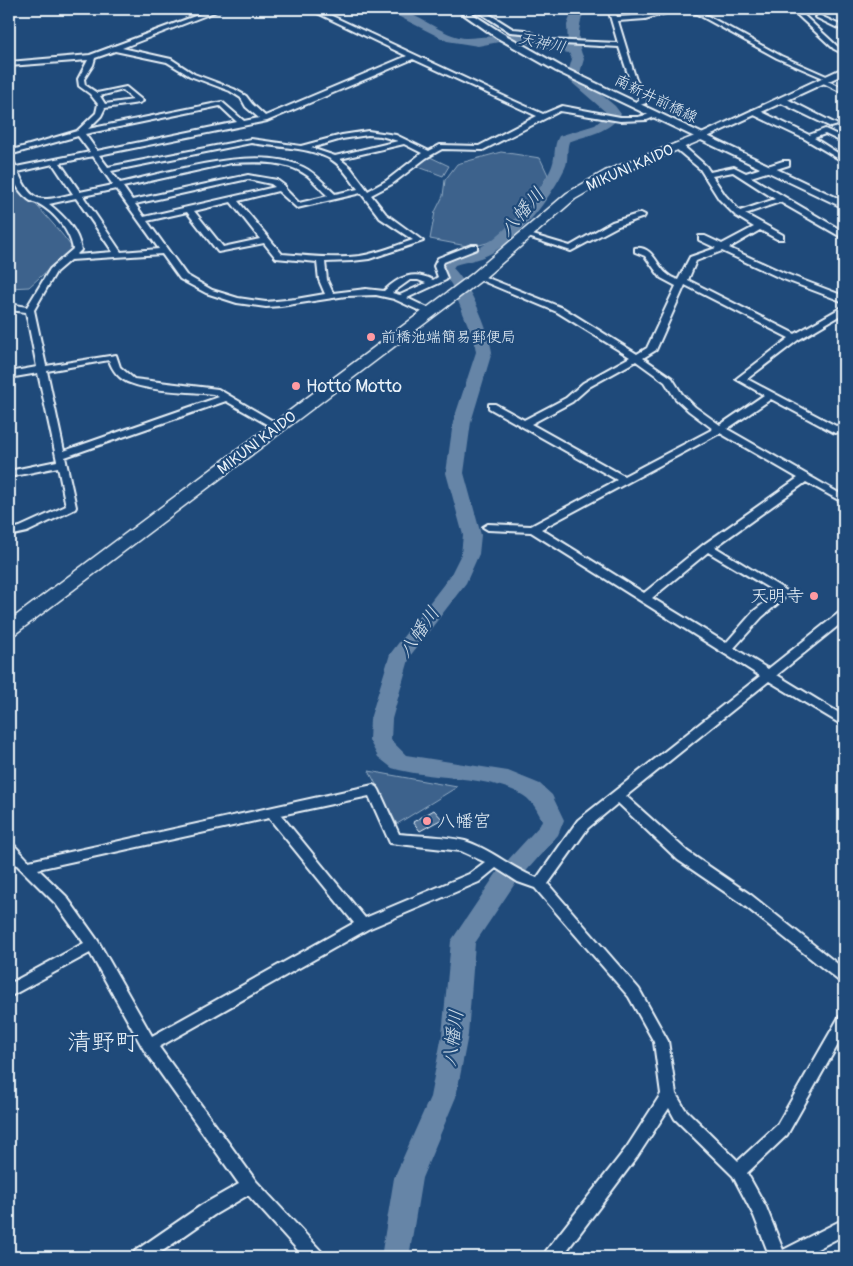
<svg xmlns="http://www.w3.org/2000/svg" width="853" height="1266" viewBox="0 0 853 1266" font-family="Pangolin,'Klee One',sans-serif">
<rect width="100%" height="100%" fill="#1f4a7a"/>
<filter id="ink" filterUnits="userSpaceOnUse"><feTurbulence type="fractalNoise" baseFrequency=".02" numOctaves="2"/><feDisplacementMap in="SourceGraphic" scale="10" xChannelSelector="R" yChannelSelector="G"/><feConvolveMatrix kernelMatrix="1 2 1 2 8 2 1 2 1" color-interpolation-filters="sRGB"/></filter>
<g filter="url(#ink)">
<path fill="#3c628c" stroke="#92aac2" d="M501 152 540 158 548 175 537 194 520 210 509 237 472 247 430 239 435 212 443 196 445 180 457 164Z
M428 156 449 166 443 176 416 166 422 159Z
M9 170C26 197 52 220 71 246L70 250 29 287 9 288Z
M369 771 457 787 397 824Z"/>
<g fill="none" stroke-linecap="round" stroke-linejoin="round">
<path fill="#6685a7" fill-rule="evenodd" d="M384 9C414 7 435 33 464 38 474 39 494 33 501 40L499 42 478 46 447 41Z
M573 9H585C578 26 576 42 584 59L579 76 615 106 621 114C609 133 589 134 569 142 566 150 569 160 565 168 551 197 523 234 495 251 483 259 468 261 455 265L453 268C471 287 488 326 492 352L471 422 464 473 481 535 479 554 466 583 410 656 392 719 391 740 406 755 508 771 540 784 552 795 564 820 558 835 514 885 475 943 468 1035 456 1097 422 1178 409 1257H381L394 1178 430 1097 442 1035 451 941 498 871 540 825 542 820C537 810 533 802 524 796 491 775 431 780 392 768L378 757 369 740 370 719 390 654 450 576 461 554 463 535 446 473 453 422 476 352 474 340 451 284 438 269 444 259C457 255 472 253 484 245 507 232 543 190 552 166 556 155 553 146 559 136L595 125 608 114 570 81 567 76 572 59 569 53C547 50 527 43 505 37L503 35C514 24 536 40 548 43 554 44 561 45 568 46L567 25Z"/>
</g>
<path fill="#517399" stroke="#e8f1f8" d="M434 810 442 819 420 831 413 822Z"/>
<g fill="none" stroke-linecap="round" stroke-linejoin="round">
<defs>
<path id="minor" d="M214 9H222L122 48 171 59 194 74 234 89 246 96 252 104 265 116 407 56 309 9H317L514 101 543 114 562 106 620 117H638L655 113 659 115 647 120 620 121 560 111 483 150 442 149 426 158 392 184 371 195 386 214 423 241 369 259 352 261 325 262 327 280 333 293 366 289 384 291C399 277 413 270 433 280L438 277 434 266 438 258 471 245H477V249L444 262 442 266 447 278 446 280 407 298 432 310 433 312 429 315 394 299 376 295 346 296 281 306 266 307 237 303 206 293 180 279 162 254 70 260 56 272 34 310 46 366 116 355 120 367 134 379 218 389 283 427 278 430 275 429 226 401 65 457 76 507 75 509 27 532 9 536V530L20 527 66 506 58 467 9 477V471L57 461 38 373 9 378V372L37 367 26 312 9 310V304L27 307 50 269 73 249C70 231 55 213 39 204 35 202 31 202 28 199 16 190 9 172 9 158H12L16 167 90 152 78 136 9 155V151L77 131 96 113 98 104 90 94 79 86 78 79 88 60 9 66V62L90 55ZM115 51 167 62 190 76 230 91 241 98 246 107 259 118 244 121 222 102 88 129 101 116 105 108 139 103 143 101 126 87 97 93 85 85 84 79 93 65 95 58ZM413 59 537 116 479 146 440 145 429 151 396 135 368 131 342 135 301 146 251 139 108 167 99 155 267 121ZM123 90 133 100 105 104 100 96ZM220 106 237 122 97 151 85 134ZM368 135 381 136 398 141 335 156 311 148 342 139ZM251 143C275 147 311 147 332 160 343 167 350 179 358 189L335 194C325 185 316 173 303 167 256 144 170 172 120 183L111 171ZM404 144 422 153 386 181 368 191 350 167 340 159ZM93 156 113 185 80 192 60 163ZM231 163C257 162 286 160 308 176 315 182 321 190 328 196L299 203 285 189V186L277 180 248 175 132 200 123 187ZM53 164 73 194C41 201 33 206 18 172ZM248 179 271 184 275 187 144 217 135 204ZM116 189 159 249 121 252 83 196ZM278 191 297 208 361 193 380 218 413 240C395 246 378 253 360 256 334 259 307 256 282 254L238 201ZM76 198 113 252 76 255 81 250C78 230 64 216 49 204ZM231 202 260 239 223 247 194 211ZM187 212 218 252 264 243 276 258 317 262 319 280 325 294 296 299 266 302 238 298 212 290 186 275 147 221ZM410 280H418L426 283 400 295 392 293ZM109 360C112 370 120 380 130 383 153 392 188 391 213 394L219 397 64 451 47 371Z
M474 9H481L513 29 525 30 547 40 618 43 608 9H614L617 17 645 15 670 9H680L645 19 618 21 636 80 647 98 646 103 634 107 630 105 639 100V98L630 80 619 47 544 43 522 33 510 32Z
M688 9H695L781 56 831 78 826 79 777 58Z
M791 9H797L838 47 844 50V54L834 49Z
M819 15 844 27V31L817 18 816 17Z
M821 80H825L844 88V93L821 82Z
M779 98H785L838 125 831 127 779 102Z
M752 110H758L809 135 825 129 844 138V143L825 134 814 138 844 157V162L805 139 752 114Z
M675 144H681L706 166 710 172 734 167 746 173 783 161H789V165L751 177 844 232V237H841L780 202 745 214 783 235V239H777L760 230 729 248 784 273 844 296V302L778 277 722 251 696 261 688 280 795 334 844 306V313L798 340 747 379 836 426 844 423V430L836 433 833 432 771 399 727 429 844 496V503L806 482 715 547 790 593 762 617 734 648 768 669 840 612 844 611V621L777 675 844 716V726L769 681 626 796 688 852 751 895 844 969V983L839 981 741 903 678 860 618 803 588 828 548 884 639 989 668 1041 676 1094 685 1109 738 1161 777 1125 839 1017 844 1015V1034L787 1135 747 1173 766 1207 783 1250 844 1219V1235L802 1257H770L754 1216 733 1176 675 1119 669 1108 637 1157 562 1257H544L546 1251 627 1147 661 1094 654 1042 629 997 535 888 518 882 496 868 479 882 368 929 159 1047 256 1181 321 1251 323 1257H304L248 1195 214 1215 154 1257H133L135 1251 202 1205 239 1184 144 1050 90 953 9 997V984L84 943 56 904 9 857V844L14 845 29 861 373 785 377 787 379 790 399 834C420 836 444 836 465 841 491 849 512 869 537 878L578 820 760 676 531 532 488 530 483 527 488 524 531 526 617 480 489 408V404H495L524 420 566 398 583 383 630 357 557 312 473 277 477 274 480 275 563 308 637 354 647 348 676 286 661 278 645 256 635 252V248C653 246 656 265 667 274 670 277 675 279 678 280L690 257 716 248 699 240V236H705L722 244 754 227 736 216 719 199 700 169 675 148ZM733 172 775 199 740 211 725 195 712 176ZM685 285 789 338 736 379 764 395 720 425 695 407 682 394 672 378 643 358 656 350ZM636 361 665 382 675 398 689 411 713 429 624 476 531 424 572 402 589 387ZM720 433 798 478 703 545 644 593 541 529ZM708 552 777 593 754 611 726 643 652 598ZM369 796 390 843 461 851 485 862 469 874 365 918 281 815ZM269 818 354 923 152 1036 98 941 66 896 38 869Z
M641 213 645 215 644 217 618 226 571 251 522 235 526 233 570 246 612 222Z"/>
<path id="tertiary" d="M841 69H844V74L703 139 695 137Z"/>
<path id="secondary" d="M456 9H465L502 33 562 67 844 201V208L556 71 496 37Z"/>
<path id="primary" d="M700 134 704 135V139L613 177 575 199 482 280 15 634 9 636V621L472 274 567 193 605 171Z"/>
</defs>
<use href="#minor" stroke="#e8f1f8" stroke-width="4"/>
<use href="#tertiary" stroke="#e8f1f8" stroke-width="4"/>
<use href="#secondary" stroke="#e8f1f8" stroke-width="4"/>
<use href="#primary" stroke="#e8f1f8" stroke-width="3"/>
<use href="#minor" fill="#1f4a7a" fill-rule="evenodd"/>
<use href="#tertiary" fill="#1f4a7a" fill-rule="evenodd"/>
<use href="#secondary" fill="#1f4a7a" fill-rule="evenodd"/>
<use href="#primary" fill="#1f4a7a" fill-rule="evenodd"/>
</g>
</g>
<g fill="#ff9aa2" stroke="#1f4a7a" stroke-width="2">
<circle cx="371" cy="337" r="5"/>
<circle cx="296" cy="386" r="5"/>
<circle cx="814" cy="596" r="5"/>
<circle cx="427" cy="821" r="5"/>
</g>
<g text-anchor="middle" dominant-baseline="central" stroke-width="4.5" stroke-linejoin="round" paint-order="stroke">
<g font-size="15" fill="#e8f1f8" stroke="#1f4a7a">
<text transform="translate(656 99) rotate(26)">南新井前橋線</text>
<text transform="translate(630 168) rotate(-24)">MIKUNI KAIDO</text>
<text transform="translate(257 443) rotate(-37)">MIKUNI KAIDO</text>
</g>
<g font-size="15" fill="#e8f1f8" stroke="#1f4a7a" text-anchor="start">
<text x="381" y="337">前橋池端簡易郵便局</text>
</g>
<g font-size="16" font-style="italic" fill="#d4e1ec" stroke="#1f4a7a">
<text transform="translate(542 43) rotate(12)">天神川</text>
</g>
<g font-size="18" fill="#e8f1f8" stroke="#1f4a7a" text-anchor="start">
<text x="306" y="386">Hotto Motto</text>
<text x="804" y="596" text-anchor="end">天明寺</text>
<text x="437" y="821">八幡宮</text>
</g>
<g font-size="19" font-style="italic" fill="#d4e1ec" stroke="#1f4a7a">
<text transform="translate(522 212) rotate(-49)">八幡川</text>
<text transform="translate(419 632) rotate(-55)">八幡川</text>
<text transform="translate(453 1038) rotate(-82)">八幡川</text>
</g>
<g font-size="24" fill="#e8f1f8" stroke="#1f4a7a">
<text x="103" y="1042">清野町</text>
</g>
</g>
<rect width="853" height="1266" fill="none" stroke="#1f4a7a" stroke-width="30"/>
<rect x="15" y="15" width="823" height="1236" fill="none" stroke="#e8f1f8" stroke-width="2" filter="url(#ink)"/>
</svg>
